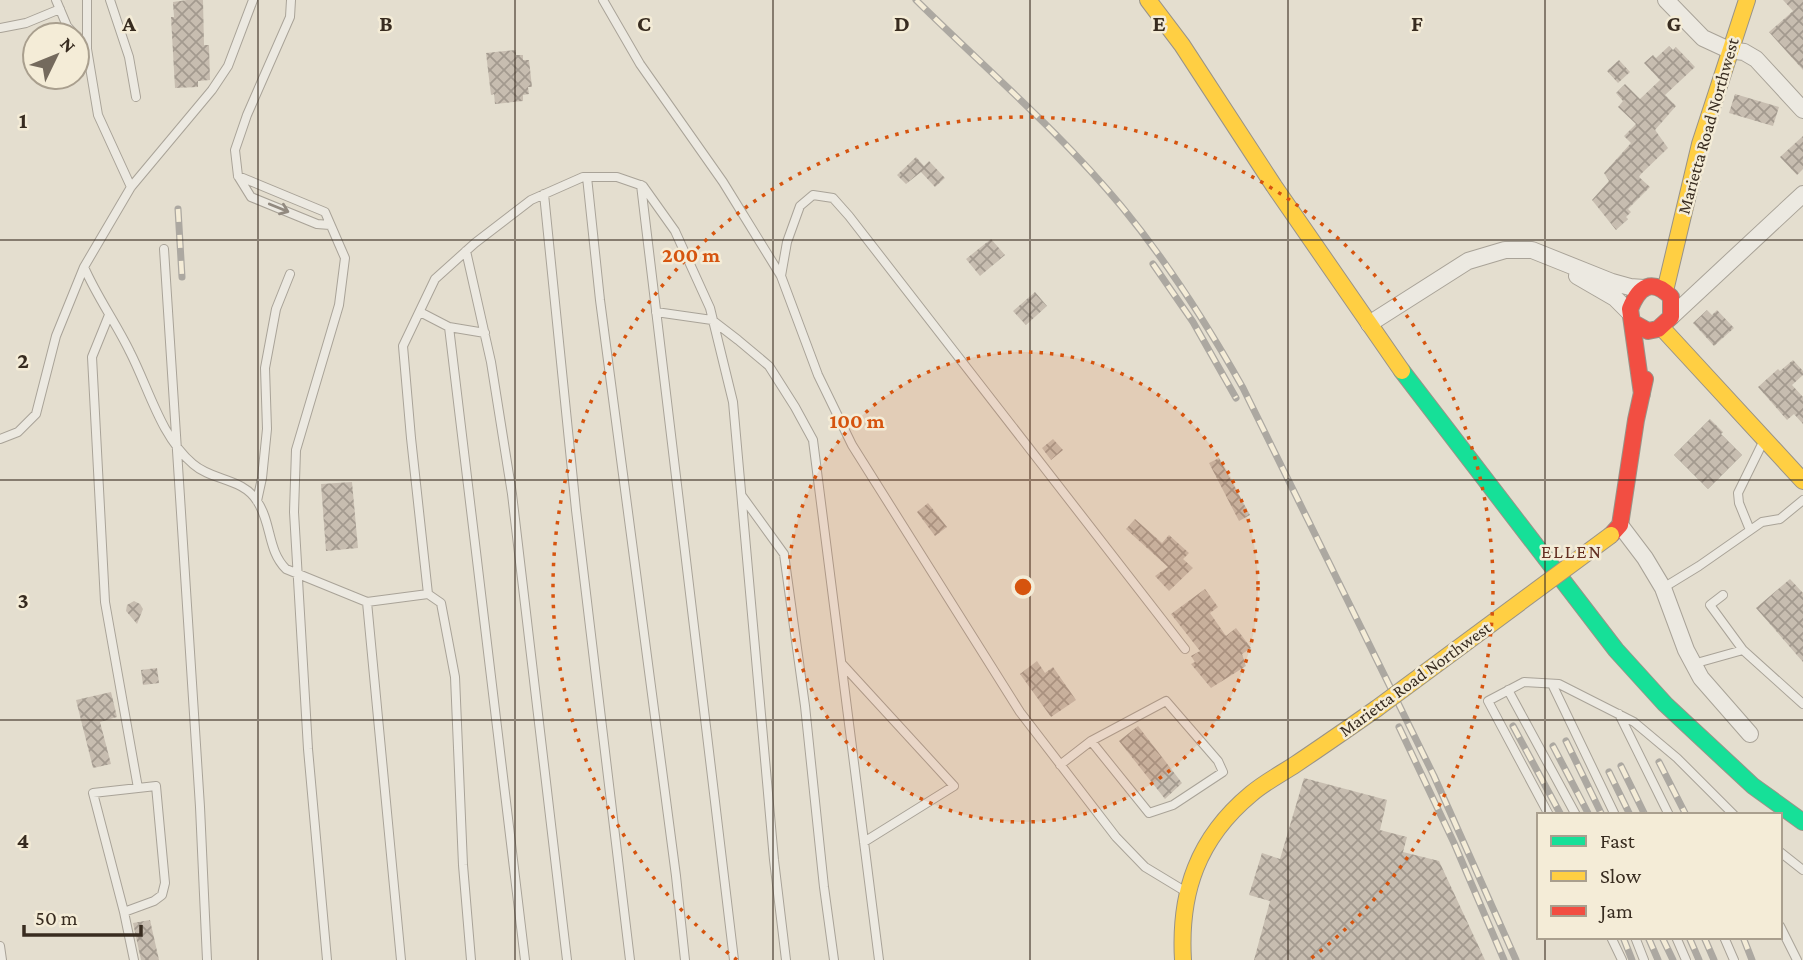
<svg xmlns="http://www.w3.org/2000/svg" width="1803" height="960" viewBox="0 0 1803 960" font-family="'Crimson Pro',serif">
<defs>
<pattern id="building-cross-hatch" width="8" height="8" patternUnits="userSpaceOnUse" patternTransform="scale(1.75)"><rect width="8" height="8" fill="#c7bdb0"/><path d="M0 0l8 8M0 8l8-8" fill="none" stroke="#a39a8f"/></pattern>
</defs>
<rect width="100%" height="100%" fill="#e4decf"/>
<path fill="url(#building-cross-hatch)" d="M187 0H203L204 45H209L210 80 198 81V87L175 88 171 17H174L173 2Z
M1783 0H1803V70L1769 32 1793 11Z
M1669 46 1673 50 1676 47 1695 67 1665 95 1676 106 1655 130 1668 148 1641 174 1639 177 1650 187 1628 209 1631 212 1626 217 1628 219 1616 230 1592 200 1609 181 1604 173 1631 143 1624 136 1636 124 1618 107 1623 101 1616 93 1625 84 1640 99 1660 80 1644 63 1653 55 1656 58Z
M516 50V55H523V60H529L532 87H528L529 94 523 95V101L495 104 494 94 491 95 486 53Z
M1619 60 1630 72 1618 83 1607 71Z
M1735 94 1779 107 1773 126 1729 113Z
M1803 136V169L1797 175 1780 157Z
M916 157 924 166 929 161 945 178 935 187 921 172 906 184 897 175Z
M991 239 1005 255 980 276 966 259Z
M1035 292 1047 306 1026 325 1013 311Z
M1707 310 1712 315 1717 310 1734 328 1714 346 1693 323Z
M1793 360 1803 371V375L1792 385 1803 397V424L1794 414 1787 420 1758 387 1778 369 1780 371Z
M1710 419 1723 432 1721 434 1742 455 1708 489 1674 455Z
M1053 439 1063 450 1051 460 1042 448Z
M1219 458 1250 515 1239 521 1209 463Z
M352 482 358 548 326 551 321 484Z
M928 503 947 527 935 536 917 512Z
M1135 519 1162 543 1169 535 1189 553 1183 559 1193 568 1169 591 1155 576 1168 567 1126 529Z
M1790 579 1803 593V662L1756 608Z
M1205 589 1218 607 1210 613 1226 636 1236 628 1251 648 1242 654 1246 666 1211 688 1191 664 1195 662 1191 656 1200 651 1171 614Z
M134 601 140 604 143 609 137 624 126 611 127 605Z
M1037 661 1045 673 1053 667 1076 700 1051 717 1020 674Z
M157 668 159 683 143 685 141 670Z
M111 692 117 717 100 722 111 764 93 768 76 700Z
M1138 726 1182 783 1165 799 1119 741Z
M1304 778 1387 800 1380 830 1407 837 1403 852 1439 861 1485 960H1254L1270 901 1249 895 1262 853 1280 859Z
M150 920 159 960H141L133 923Z"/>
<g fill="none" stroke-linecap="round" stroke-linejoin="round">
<defs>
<path id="lane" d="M56 0 67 26 75 35
M87 0V49L98 115 131 187
M110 0 129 57 136 97
M253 0 228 66 212 90 131 187 84 267C97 297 116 323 130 352 149 389 161 437 193 464 212 481 243 478 257 501 272 523 267 550 286 569L367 602 428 594 411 438 403 346 435 279 475 243 531 200 583 177H617L643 186 675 231 710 308 733 402 774 860 786 960
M291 0 290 17 247 115 235 150 238 176 251 197 317 224 330 225
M603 0 640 64 723 182 781 276 818 375 852 445 1020 712 1116 837 1145 867 1183 890
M0 28 26 23 60 9
M238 176 325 212 345 258 339 305 296 450 294 512 308 749 327 960
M587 177 600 300 676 876 685 960
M641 185 734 960
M544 194 576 510 630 960
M164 249 200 807 207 960
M466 251 491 362 512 494 567 960
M781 276 787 242 800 206 813 195 833 198 849 216 1185 649
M420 312 449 327 525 960
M656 312 712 320 738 340 769 366 795 407 813 440 879 960
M109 315 92 357 105 602 138 788
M449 327 485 333
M0 439 18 432 36 414 56 336 84 267
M742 496 784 554 805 706 824 887 834 960
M257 501 262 478 267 429 265 368 276 309 290 274
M1750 530 1739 503 1738 493 1764 440
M1663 588 1699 566 1762 522 1780 519 1803 500
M428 594 441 603 455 677 463 865 471 960
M1723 595 1710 605 1743 650
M367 602 401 960
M842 664 954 786 864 842
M1693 664 1743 650 1803 704
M1552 684 1615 815
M1508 690 1576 815
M1619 714 1669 815
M1060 765 1091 741 1149 813 1173 805 1223 772 1218 761 1166 701 1091 741
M1549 815 1488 701 1524 682 1559 684 1634 722 1677 758 1734 815
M1780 852 1803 870
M124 912 93 793 156 786 165 883 162 895 154 901 124 912 134 960
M1780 926 1797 960
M1611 937 1622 960
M1635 937 1644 960
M1676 937 1686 960
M1724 937 1734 960
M0 946 2 960"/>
<path id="street" d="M1666 0 1703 38 1729 50 1744 52 1756 59 1803 110
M1577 276 1615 298 1630 313
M1671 317 1803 194
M1369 324 1468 261 1505 250H1532L1612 282 1630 287 1644 288
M1620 525 1645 558 1663 588 1686 650 1701 678 1750 734"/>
<path id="fast" d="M1402 371 1616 650 1665 704 1753 786 1803 822"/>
<path id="slow" d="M1148 0 1182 45 1274 186 1402 371
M1665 291 1700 144 1747 0
M1662 328 1803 481
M1183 960C1179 892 1198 838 1251 794 1265 782 1281 774 1296 764 1323 746 1350 727 1376 709"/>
<path id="jam" d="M1632 322 1648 331 1658 329 1671 317V297C1652 278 1639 286 1630 309L1642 394
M1611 535 1620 525 1636 420 1645 379"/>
</defs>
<use href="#lane" stroke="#a9a398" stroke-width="10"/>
<use href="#street" stroke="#a9a398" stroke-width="18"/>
<use href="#fast" stroke="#999388" stroke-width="18"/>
<use href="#slow" stroke="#999388" stroke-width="18"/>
<use href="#jam" stroke="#999388" stroke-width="18"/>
<use href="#lane" stroke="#ece9e1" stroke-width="8"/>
<use href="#street" stroke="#ece9e1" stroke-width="16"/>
<use href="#fast" stroke="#16e098" stroke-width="16"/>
<use href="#slow" stroke="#ffcf43" stroke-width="16"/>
<use href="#jam" stroke="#f24e42" stroke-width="16"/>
<defs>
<path id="rail" d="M916 0C985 68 1060 132 1122 207 1168 263 1207 324 1243 388L1434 776 1516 960
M178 209 182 277
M1153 264 1193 322 1236 398
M1513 726 1561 815
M1399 727 1454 843 1504 960
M1566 741 1602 815
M1553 746 1589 815
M1659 762 1686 815
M1621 766 1645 815
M1609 772 1630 815
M1623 937 1632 960
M1648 937 1658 960
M1662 937 1673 960
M1689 937 1699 960
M1704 937 1714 960
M1743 937 1752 960"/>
</defs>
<use href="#rail" stroke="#aca8a1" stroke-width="7"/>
<use href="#rail" stroke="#f4ecd7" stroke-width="4.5" stroke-dasharray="13" stroke-linecap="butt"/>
<defs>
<path id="slow-bridge" d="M1376 709 1611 535"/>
</defs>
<use href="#slow-bridge" stroke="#999388" stroke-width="18" stroke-linecap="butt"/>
<use href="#slow-bridge" stroke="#ffcf43" stroke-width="16"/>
</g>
<defs><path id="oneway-shaft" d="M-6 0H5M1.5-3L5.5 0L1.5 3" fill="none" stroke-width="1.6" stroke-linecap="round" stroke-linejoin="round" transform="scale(1.75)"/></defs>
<use stroke="#928a80" href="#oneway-shaft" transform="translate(279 208) rotate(22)"/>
<path fill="none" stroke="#382c20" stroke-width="2" stroke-opacity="0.55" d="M258 0V960M515 0V960M773 0V960M1030 0V960M1288 0V960M1545 0V815M0 240H1803M0 480H1803M0 720H1803M1545 937V960"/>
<circle cx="1023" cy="587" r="235" fill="#d6540e" fill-opacity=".12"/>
<g fill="none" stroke="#d6540e" stroke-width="3.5" stroke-dasharray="3.5 7">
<circle cx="1023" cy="587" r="235"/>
<path d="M737 960A470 470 0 1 1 1309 960"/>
</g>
<g text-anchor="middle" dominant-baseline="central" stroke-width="5" stroke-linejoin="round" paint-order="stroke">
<g font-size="18" fill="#382c20" stroke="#f4ecd7">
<text transform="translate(1708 126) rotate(-74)">Marietta Road Northwest</text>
<text transform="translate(1415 679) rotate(-36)">Marietta Road Northwest</text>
</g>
<g font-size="19" letter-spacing="2" fill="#632f22" stroke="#f4ecd7">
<text x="1572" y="551">ELLEN</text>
</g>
</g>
<g font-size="23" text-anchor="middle" font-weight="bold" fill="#382c20" stroke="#f4ecd7" stroke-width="5" stroke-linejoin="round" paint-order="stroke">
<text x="129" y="31">A</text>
<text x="386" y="31">B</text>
<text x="644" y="31">C</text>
<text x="902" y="31">D</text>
<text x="1159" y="31">E</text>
<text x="1417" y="31">F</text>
<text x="1674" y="31">G</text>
<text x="23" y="128">1</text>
<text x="23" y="368">2</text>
<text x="23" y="608">3</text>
<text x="23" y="848">4</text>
</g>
<circle cx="1023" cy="587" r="10" fill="#d6540e" stroke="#f4ecd7" stroke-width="3.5"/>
<g font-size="21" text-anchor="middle" font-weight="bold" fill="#d6540e" stroke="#f4ecd7" stroke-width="5" stroke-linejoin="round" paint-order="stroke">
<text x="691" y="262">200 m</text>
<text x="857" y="428">100 m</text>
</g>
<rect x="1537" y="813" width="245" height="126" fill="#f4ecd7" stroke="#a99f8e" stroke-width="2"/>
<rect x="1551" y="836" width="35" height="10" fill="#16e098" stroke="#a99f8e" stroke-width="2"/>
<text x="1600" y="848" font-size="21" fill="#382c20">Fast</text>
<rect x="1551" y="871" width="35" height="10" fill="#ffcf43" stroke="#a99f8e" stroke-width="2"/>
<text x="1600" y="883" font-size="21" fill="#382c20">Slow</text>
<rect x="1551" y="906" width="35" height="10" fill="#f24e42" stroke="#a99f8e" stroke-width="2"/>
<text x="1600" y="918" font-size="21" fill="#382c20">Jam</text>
<g transform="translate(56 56) rotate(47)"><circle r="33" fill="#f4ecd7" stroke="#a99f8e" stroke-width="2"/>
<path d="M0-5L12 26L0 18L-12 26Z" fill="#746a5d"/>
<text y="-10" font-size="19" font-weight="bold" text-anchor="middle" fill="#382c20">N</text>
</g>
<path d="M24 925v10h117v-10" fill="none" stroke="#382c20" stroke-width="3.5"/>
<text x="35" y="925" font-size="21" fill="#382c20" stroke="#f4ecd7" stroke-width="5" paint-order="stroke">50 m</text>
</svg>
